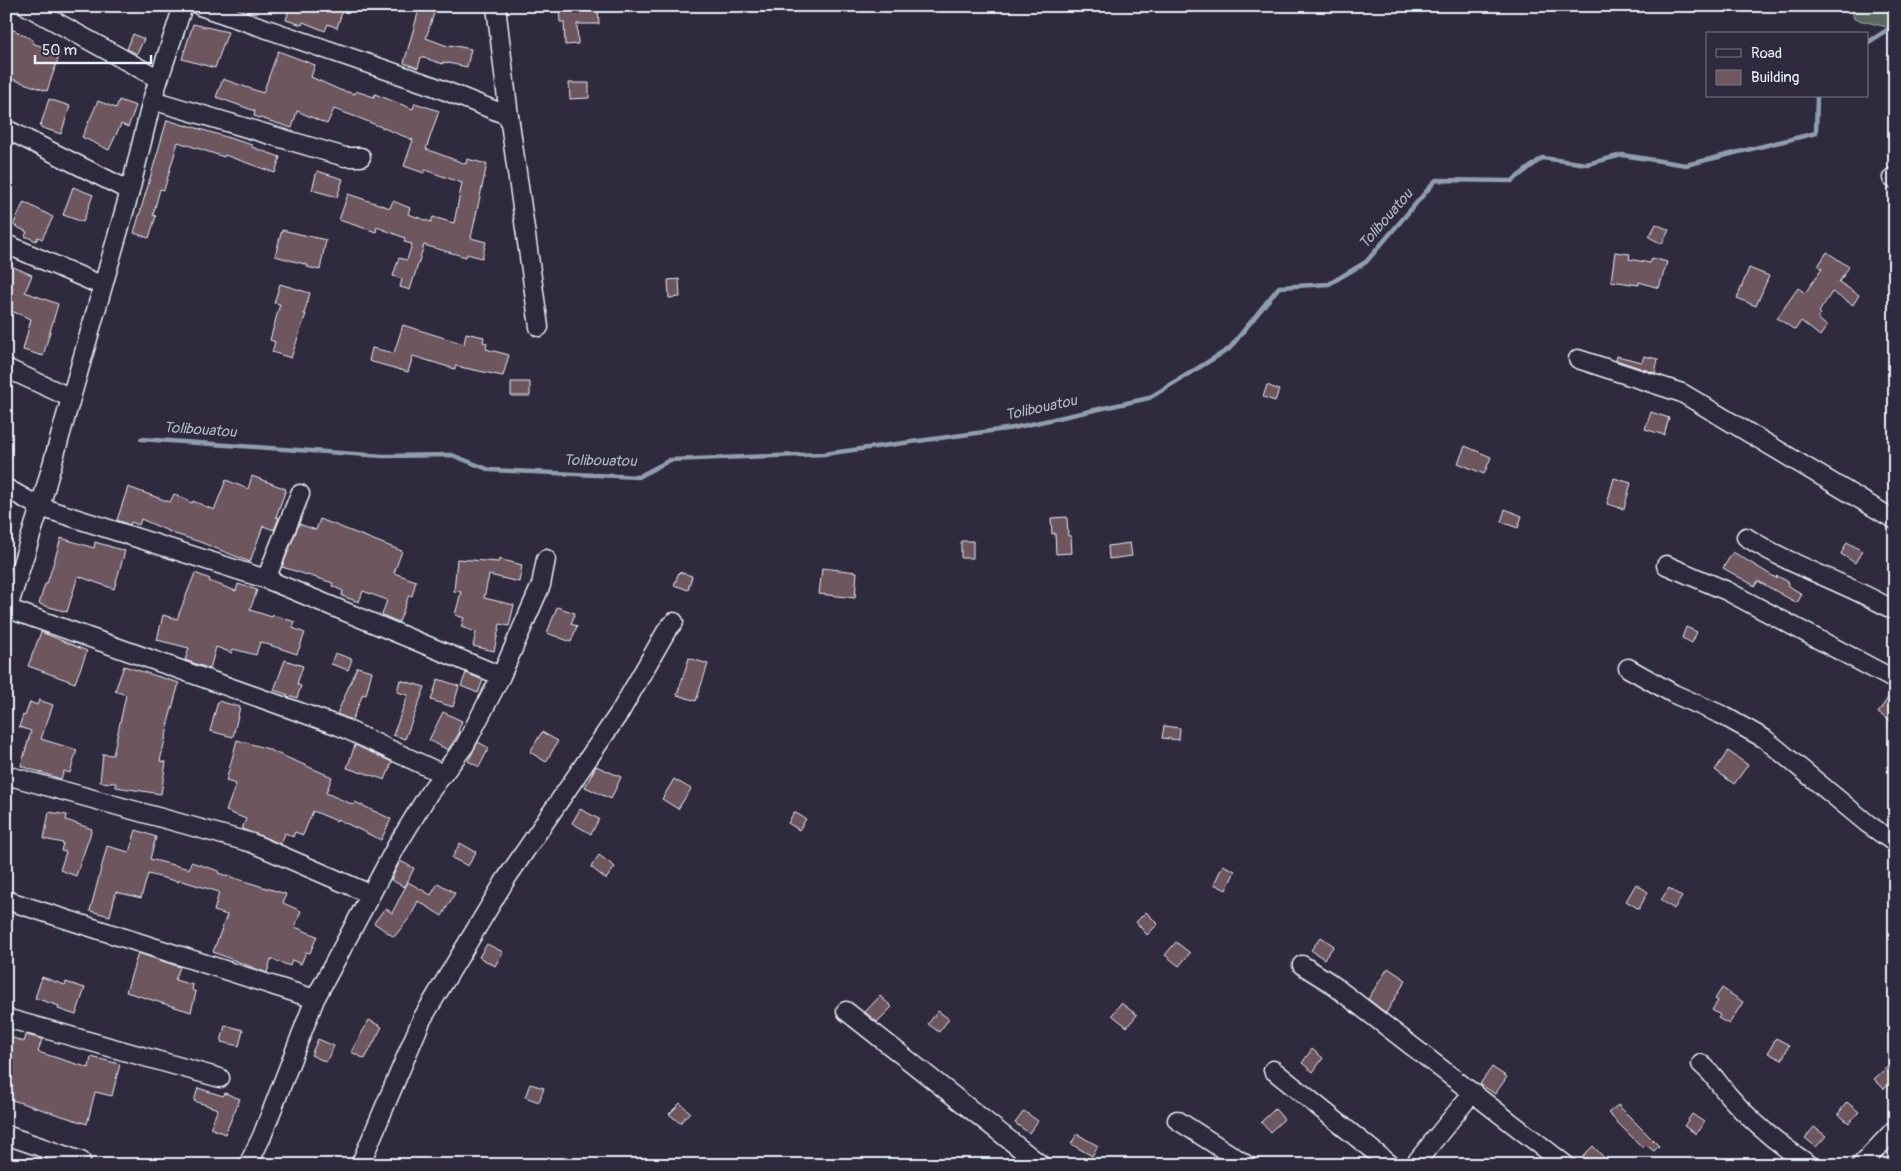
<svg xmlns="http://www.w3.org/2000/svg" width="1901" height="1171" viewBox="0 0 1901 1171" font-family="Pangolin,sans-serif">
<rect width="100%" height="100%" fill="#2f2a3d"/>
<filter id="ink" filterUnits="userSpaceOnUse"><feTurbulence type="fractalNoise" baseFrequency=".02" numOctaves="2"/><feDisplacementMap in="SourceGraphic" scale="10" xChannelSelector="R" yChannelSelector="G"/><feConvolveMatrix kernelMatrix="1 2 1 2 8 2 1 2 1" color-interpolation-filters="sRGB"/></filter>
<g filter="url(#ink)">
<path fill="#5a675e" stroke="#a1acab" d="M1851 6H1895V29L1854 19Z"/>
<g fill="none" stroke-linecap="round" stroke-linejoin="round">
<path stroke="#909eb0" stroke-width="4.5" d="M1867 43 1895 25
M141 439 383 456 452 455 490 470 638 477 670 460 824 454 1013 428 1149 398 1229 349 1279 287 1329 284 1366 262 1436 180 1512 181 1542 158 1587 164 1622 155 1686 165 1816 133 1817 96"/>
</g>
<path fill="#6e575f" stroke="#e8f1f8" d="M290 6 306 10 307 6H344L337 28 328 24 325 31 303 22 302 25 286 20Z
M420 6 435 10 426 38 450 47V45L471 49 467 67 443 62V64L421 57 418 68 404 63Z
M598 6 599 24H577L578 44 565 45 564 22H560L559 8Z
M193 24 228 32 215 68 182 59Z
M6 26 33 40 32 43 60 53 47 91 6 77Z
M133 34 144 39 137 54 127 49Z
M278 51 315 65 311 77 340 90 355 94 356 91 374 97 375 94 413 109 415 103 439 111 426 149 466 164 467 159 487 164 471 238 486 242 482 258 467 254 466 257 424 245 410 290 400 287 402 279 393 276 399 258 407 260 412 244 404 242 405 238 377 227 376 232 339 220 348 194 390 208 393 201 410 208 408 214 431 222 433 217 454 223 462 183 425 170 424 173 404 166 413 140 359 118 334 109 327 124 297 111 292 128 254 116 255 111 216 97 223 79 263 93Z
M569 83H589V98L570 99Z
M49 99 70 106 61 134 40 127Z
M119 100 136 106 128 127 121 124 109 150 82 137 98 101 116 108Z
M167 120 187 126V125L252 145V147L280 157 275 173 225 155 224 157 178 142 164 190 160 189 153 215 156 216 149 238 134 233Z
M317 171 343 179 337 197 312 190Z
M73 187 93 195 83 222 63 215Z
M24 202 53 217 42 239 38 237 36 241 25 236 27 232 13 225Z
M1656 224 1669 230 1662 244 1649 237Z
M282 230 326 240 320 270 307 267 308 265 275 256Z
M1615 252 1630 254 1629 259 1650 263 1652 258 1667 262 1659 288 1639 282V285L1611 281Z
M1827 252 1849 267 1839 282 1859 295 1853 305 1832 292 1819 312 1821 314 1817 318 1827 326 1820 336 1801 321 1795 330 1777 318 1798 288 1805 293 1822 269 1818 266Z
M9 265 32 275 25 292 58 304 43 356 23 350 31 319 6 309V273Z
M1749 268 1769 276 1756 306 1737 298Z
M679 279 680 297 669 298 668 280Z
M280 284 310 293 304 314H306L291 358 272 352 275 342 270 340 280 304 274 303Z
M403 325 464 344 466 333 484 337 483 342 487 343 486 349 509 355 503 376 455 366V369L413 356 408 372 369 361 372 348 394 353Z
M1617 356 1642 362 1644 356 1658 359 1655 373 1616 360Z
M511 382H530V396H511Z
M1267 385 1279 390 1275 401 1263 397Z
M1651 412 1669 418 1664 435 1645 429Z
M1465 446 1491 457 1484 474 1458 463Z
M252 476 286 489 276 517 279 518 274 530 263 526 250 562 200 542 175 534 141 519 139 525 131 522 130 525 117 520 128 487 170 502 174 494 192 503 193 501 214 510 226 480 248 489Z
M1614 478 1631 483 1624 509 1607 504Z
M1505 509 1522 516 1518 528 1501 522Z
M1067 517 1068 536H1071L1072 553 1056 554 1055 533 1052 534 1051 518Z
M320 519 402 551 394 573 416 581 412 596 409 595 399 622 382 615 387 600 363 591 359 602 342 596 343 591 332 586 333 583 282 567 299 524 316 530Z
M61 538 94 548 95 542 125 551 114 589 78 576 67 612 39 604 45 584H47Z
M961 541H973V558H961Z
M1847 542 1862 551 1855 563 1841 554Z
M1130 543 1132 556 1109 559 1108 546Z
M1733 552 1776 578 1777 576 1789 582 1787 585 1802 594 1797 603 1758 581 1755 586 1723 568Z
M457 559 499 562V559L522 565 519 582 489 575 484 598 514 605 509 626 500 624 494 651 473 646 476 632 461 627 464 618 455 615 461 592 454 591Z
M822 568 857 572 855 598 819 594Z
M679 572 692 576 688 590 674 585Z
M195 573 210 579 209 581 236 591 238 584 257 590 250 610 272 617 273 615 295 622 293 628 305 633 297 654 260 642 256 655 233 649 232 653 216 647 210 669 185 660 189 648 157 640 163 615 177 619Z
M557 607 575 613 571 624 577 626 571 642 547 633Z
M1686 627 1697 632 1692 643 1682 638Z
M41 632 87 651 75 683 28 666Z
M335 653 352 659 348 670 331 664Z
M689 658 708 664 696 701 677 695Z
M285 660 303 666 297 684 301 686 297 698 274 690Z
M124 666 179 683 168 723H169L160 761 166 762 161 794 116 787V783L100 782 103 754 113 755 126 695 115 691Z
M357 667 372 671 366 695 363 694 352 720 337 714Z
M466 673 483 680 478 693 461 686Z
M438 679 459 686 453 707 431 700Z
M400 680 425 687 405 739 393 735 408 695 397 692Z
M1893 690 1895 691V724L1878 713Z
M39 700 53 705 41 739 77 750 70 773 64 771 61 779 21 766 31 731 19 727 23 715 25 716 30 702 37 705Z
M218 701 240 707 233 737 210 731Z
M443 712 462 721 458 731 460 732 448 750 429 740Z
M1164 726 1180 728 1179 740 1162 738Z
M542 732 558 741 546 762 530 752Z
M237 740 265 748 332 777 326 793 354 805 355 802 391 819 381 840 337 819V821L313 811 303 835 295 832 293 837 285 833 281 844 242 829 246 819 226 811 236 784 226 781Z
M478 742 489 748 479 767 468 761Z
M355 745 392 762 385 780 362 772V773L347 768Z
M1728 751 1748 765 1734 784 1715 770Z
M596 766 621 777 611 799 585 787Z
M674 779 691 789 678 809 662 799Z
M580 809 599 819 591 834 572 823Z
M49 812 67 815 66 820 92 829 76 876 60 870 66 852 61 851 63 843 44 839Z
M794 812 806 819 799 830 788 823Z
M136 830 156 837 150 859 189 869 191 862 219 871 218 873 286 894 283 903 301 911 295 927 317 936 310 953 306 952 301 964 292 960 290 966 271 959 267 973 213 952 227 915 214 911 219 892 179 880V882L148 874 141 898 116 892 110 916 90 911 107 846 129 852Z
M460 843 476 852 468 866 452 858Z
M599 855 615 867 606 879 591 867Z
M400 861 414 868 405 887 391 880Z
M1223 865 1235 871 1226 890 1214 884Z
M408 882 431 895 438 883 455 893 442 916 418 901 411 916 394 937 374 923 385 908 392 913Z
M1636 884 1648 892 1639 909 1626 901Z
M1669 888 1682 897 1674 909 1661 900Z
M1146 912 1158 924 1147 935 1136 922Z
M1321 937 1334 946 1324 959 1311 950Z
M1176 942 1190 953 1179 966 1165 955Z
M487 944 503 952 495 966 479 957Z
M138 953 180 967 175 980 193 985 192 990 196 992 191 1012 126 992Z
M1388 968 1406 980 1386 1013 1368 999Z
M42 977 65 985 66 982 85 988 76 1015 58 1009 59 1006 35 998Z
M1722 988 1743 1002 1729 1024 1718 1018 1720 1015 1712 1010 1718 1001 1715 999Z
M880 996 892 1007 877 1022 865 1012Z
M1121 1003 1137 1015 1127 1027 1112 1015Z
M938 1011 949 1019 939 1032 928 1024Z
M369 1020 382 1027 365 1059 351 1052Z
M225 1025 243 1030 239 1046 221 1042Z
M6 1035 24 1042 26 1035 42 1039 38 1052 89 1068 91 1057 120 1064 112 1096 95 1092 87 1124 6 1098Z
M1776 1038 1789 1045 1782 1060 1768 1053Z
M318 1039 334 1046 326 1062 311 1055Z
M1312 1049 1323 1058 1313 1072 1302 1063Z
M1895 1060V1079L1884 1089 1874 1079Z
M1492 1067 1507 1077 1495 1094 1480 1084Z
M530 1084 544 1088 539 1102 525 1097Z
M198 1088 223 1096 225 1093 240 1099 225 1134 210 1128 218 1109 194 1101Z
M1847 1102 1859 1112 1849 1123 1838 1114Z
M680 1103 690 1112 680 1123 669 1114Z
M1618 1105 1659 1146 1654 1151 1646 1145 1643 1148 1608 1113Z
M1275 1109 1284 1119 1270 1132 1261 1122Z
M1024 1111 1038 1121 1029 1133 1015 1123Z
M1692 1114 1704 1122 1696 1134 1684 1126Z
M1814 1127 1826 1136 1816 1147 1805 1138Z
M1077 1134 1098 1146 1092 1156 1071 1144Z
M1593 1146 1611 1165H1594L1583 1156Z"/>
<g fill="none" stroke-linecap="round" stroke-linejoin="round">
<defs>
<path id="minor" d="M27 6 159 79
M200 6 433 86 509 116
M496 6 509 116 539 327
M152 100 345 157H361
M6 129 130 191
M1892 178 1895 179
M6 244 103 286
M1578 359 1682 393 1895 520
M6 368 71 398
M6 488 40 507 266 579 501 676
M1746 537C1793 567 1847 583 1895 611
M1666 565 1727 591 1895 680
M266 579 300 494
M6 608 339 726 443 774
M6 614 40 507 130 191 152 100 183 6
M1628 668 1674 694 1722 715 1765 739 1868 824 1895 843
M6 775 252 843 370 894
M6 900 315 999
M1302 965 1329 982 1566 1165
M846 1011 1041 1165
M6 1018 220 1078
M1701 1064C1713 1073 1719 1085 1729 1096 1752 1123 1781 1146 1810 1165
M1273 1070 1391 1165
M1177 1120 1247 1165
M6 1135 81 1161
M248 1165 262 1136 315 999 396 847 429 793 465 745 501 676 541 585 546 559
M360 1165 422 1019 506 879 620 712 667 630 674 622
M1414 1165 1473 1092
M1861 1165 1895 1129"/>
</defs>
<use href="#minor" stroke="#e8f1f8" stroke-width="21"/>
<use href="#minor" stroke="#2f2a3d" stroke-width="18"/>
</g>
</g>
<g text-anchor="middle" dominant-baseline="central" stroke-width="5" stroke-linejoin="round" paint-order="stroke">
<g font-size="15" font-style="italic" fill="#adb9c8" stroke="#2f2a3d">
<text transform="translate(1386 219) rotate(-49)">Tolibouatou</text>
<text transform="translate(1041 408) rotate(-12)">Tolibouatou</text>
<text transform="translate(200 430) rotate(4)">Tolibouatou</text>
<text transform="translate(600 461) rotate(1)">Tolibouatou</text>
</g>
</g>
<rect width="1901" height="1171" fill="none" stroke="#2f2a3d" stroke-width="25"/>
<rect x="12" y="12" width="1876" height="1146" fill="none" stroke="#e8f1f8" stroke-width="2" filter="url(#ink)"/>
<rect x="1706" y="32" width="162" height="65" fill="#2f2a3d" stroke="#797a88"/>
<rect x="1716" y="49" width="25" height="8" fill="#2f2a3d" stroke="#797a88"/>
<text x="1751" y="58" font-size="15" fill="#e8f1f8">Road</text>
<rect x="1716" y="70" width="25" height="15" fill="#6e575f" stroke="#797a88"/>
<text x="1751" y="82" font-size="15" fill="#e8f1f8">Building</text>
<path d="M35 55v8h116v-8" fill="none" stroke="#e8f1f8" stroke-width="2.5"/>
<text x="42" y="55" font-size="15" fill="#e8f1f8" stroke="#2f2a3d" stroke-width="4" paint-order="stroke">50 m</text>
</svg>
